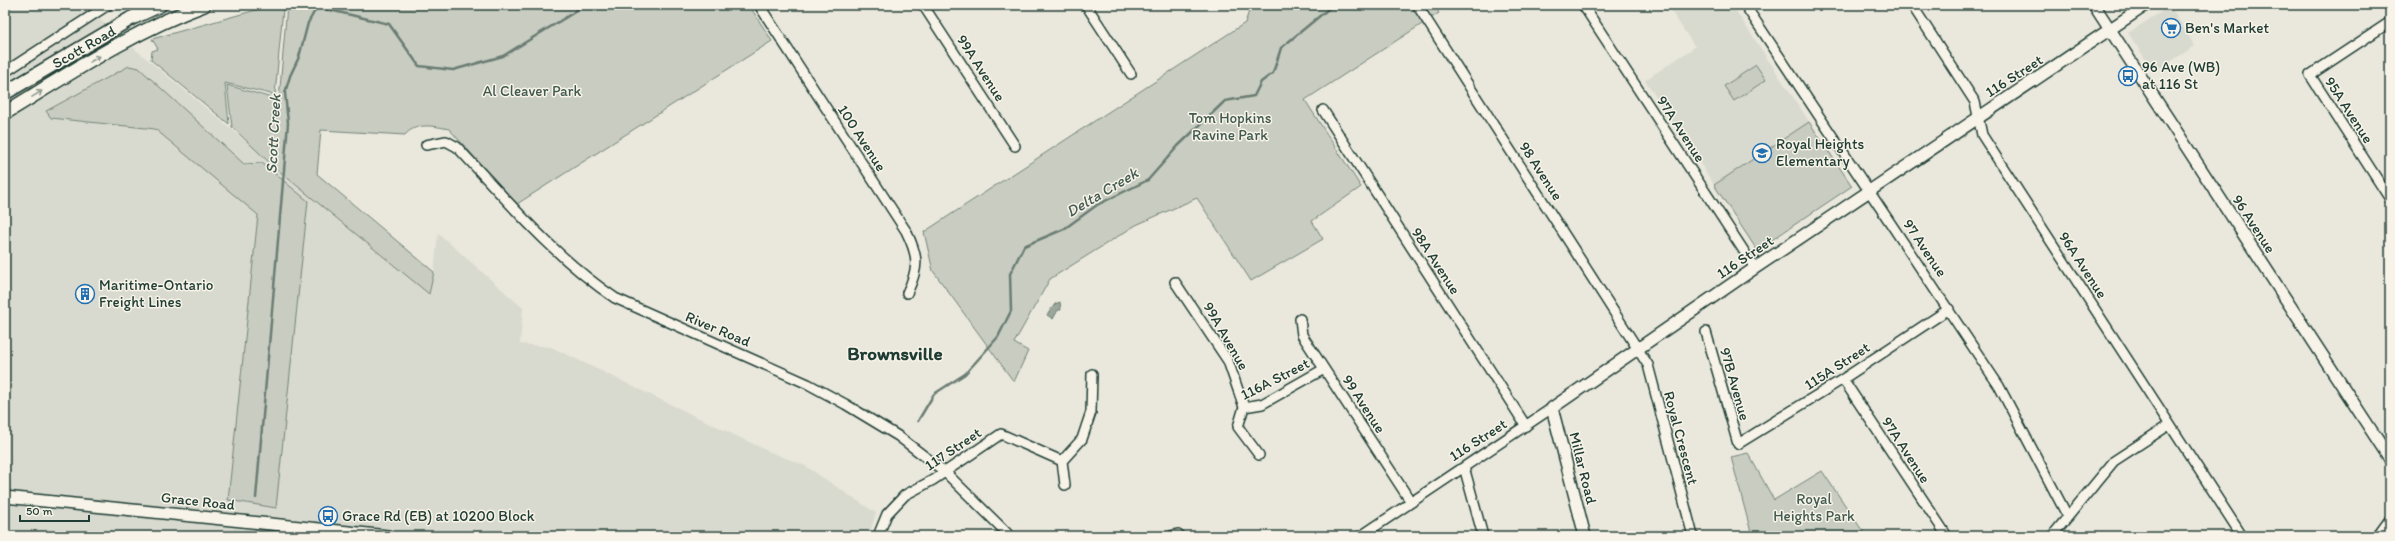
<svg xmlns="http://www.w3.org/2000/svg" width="2395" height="541" viewBox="0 0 2395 541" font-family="Itim,sans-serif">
<rect width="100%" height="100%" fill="#eae8dd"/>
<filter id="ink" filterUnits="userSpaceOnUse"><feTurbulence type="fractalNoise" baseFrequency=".025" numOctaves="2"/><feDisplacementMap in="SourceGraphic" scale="8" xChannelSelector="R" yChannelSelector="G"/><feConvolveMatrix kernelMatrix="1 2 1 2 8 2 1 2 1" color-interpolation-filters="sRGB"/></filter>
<g filter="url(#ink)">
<path fill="#d9dacf" d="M5 5H82L429 293 434 272 438 233 523 308 520 344 551 347 770 452 804 465 876 513 869 536H5Z
M1667 5H1732L1852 186 1757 250 1645 80 1695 47Z
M2170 6 2195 46 2154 72 2128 33Z"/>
<path fill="#c8ccc1" stroke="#74847a" d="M274 5H283V9L275 95 225 83 229 124 151 60 152 51 158 49 152 39Z
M287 5H749L772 41 517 204 449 129C434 126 416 122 405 135L321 130 317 174 434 272 429 294 273 166 232 127 227 85 279 100Z
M1251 5H1434L1439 13 1305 100 1361 187 1312 221 1323 239 1251 281 1197 198 1136 225 1050 279 1014 343 1028 351 1014 382 933 271 924 232 1245 23Z
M1756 65 1766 80 1734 101 1724 86Z
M129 66 139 68 244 164 262 163 308 201 276 508 228 500 258 215 155 129 51 118 46 111Z
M1809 122 1852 186 1757 250 1714 185Z
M1748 453 1774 500 1822 471 1866 536H1752L1731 457Z"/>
<path fill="#9ca69c" stroke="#6a7c72" d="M1060 302 1061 310H1058L1053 319 1047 315 1055 304Z"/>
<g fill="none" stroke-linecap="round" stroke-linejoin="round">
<path stroke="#6a7c72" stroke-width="2.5" d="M918 421 934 394 965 374 998 337 1011 311 1010 274 1024 246 1064 229 1097 205 1148 180 1178 146 1225 101 1254 96 1261 82 1273 73 1281 48 1333 5
M256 498 288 123 285 93 290 76 299 57 308 23 317 7 389 24 419 66 453 70 503 56 573 13 581 5"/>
<defs>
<path id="minor" d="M759 5 906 231C919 257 919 267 907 293
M923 5 1015 146
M1086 5 1131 74
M1583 5 1755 268
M1745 5 1999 386 2068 517
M1912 5 1975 102 1982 135 2242 536
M1419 8 1648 365 1693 536
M2390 22 2310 75 2390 199
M5 72 108 5
M1323 110 1526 426
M426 145 446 141 457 147C507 200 554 257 615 298L808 384 845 404 898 436 945 472 1010 536
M1175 282 1228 361 1244 407
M1300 319 1302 335 1411 502
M1706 332 1738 444 1843 379 1949 309
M1843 379 1947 536
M1259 455 1238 427 1244 407 1262 404 1324 369
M1062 461 1065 485
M1464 467 1483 536
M878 536 887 514 905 495 933 480 1001 434 1062 461 1082 439 1091 412 1092 374
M1171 536 1178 534 1180 536
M1361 536 1552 408
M2052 536 2114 461 2169 425"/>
<path id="tertiary" d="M2094 5 2390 459
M5 497 388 536
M1585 536 1552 408 1755 268 2146 5
M2379 536 2390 521"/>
<path id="secondary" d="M5 93 130 19 160 5
M5 113C69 74 133 31 204 5"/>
</defs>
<use href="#minor" stroke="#1f3d34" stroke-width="12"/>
<use href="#tertiary" stroke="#1f3d34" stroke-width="14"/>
<use href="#secondary" stroke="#1f3d34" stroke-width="16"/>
<use href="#minor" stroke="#f7f3e8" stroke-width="9"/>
<use href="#tertiary" stroke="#f7f3e8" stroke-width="11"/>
<use href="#secondary" stroke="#f7f3e8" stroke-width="13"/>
</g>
<defs><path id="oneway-shaft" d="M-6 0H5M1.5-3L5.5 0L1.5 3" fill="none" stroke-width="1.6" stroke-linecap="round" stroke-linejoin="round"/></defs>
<g stroke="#8b988e">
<use href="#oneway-shaft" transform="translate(95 59) rotate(-30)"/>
<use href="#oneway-shaft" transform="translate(37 94) rotate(-32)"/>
</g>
</g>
<defs>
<symbol id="supermarket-ring" viewBox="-11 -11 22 22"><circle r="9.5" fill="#f7f3e8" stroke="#1f6fb2" stroke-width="1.5"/><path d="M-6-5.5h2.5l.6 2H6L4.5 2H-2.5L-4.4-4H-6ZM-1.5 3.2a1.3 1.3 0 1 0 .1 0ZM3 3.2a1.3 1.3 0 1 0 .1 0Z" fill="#1f6fb2"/></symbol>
<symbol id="bus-ring" viewBox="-11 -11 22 22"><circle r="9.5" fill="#f7f3e8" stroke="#1f6fb2" stroke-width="1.5"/><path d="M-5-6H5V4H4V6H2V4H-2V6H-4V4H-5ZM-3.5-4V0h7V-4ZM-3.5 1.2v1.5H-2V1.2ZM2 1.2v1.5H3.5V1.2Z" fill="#1f6fb2"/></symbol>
<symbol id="school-ring" viewBox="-11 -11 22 22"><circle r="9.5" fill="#f7f3e8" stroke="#1f6fb2" stroke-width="1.5"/><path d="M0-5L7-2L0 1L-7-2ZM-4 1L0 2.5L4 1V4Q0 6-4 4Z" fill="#1f6fb2"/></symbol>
<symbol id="building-ring" viewBox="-11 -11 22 22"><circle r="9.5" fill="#f7f3e8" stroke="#1f6fb2" stroke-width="1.5"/><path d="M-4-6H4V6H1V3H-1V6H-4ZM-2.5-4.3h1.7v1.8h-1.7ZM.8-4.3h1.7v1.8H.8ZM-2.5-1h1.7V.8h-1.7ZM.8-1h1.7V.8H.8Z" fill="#1f6fb2"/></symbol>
</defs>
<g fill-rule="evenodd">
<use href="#supermarket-ring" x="2160" y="17" width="22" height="22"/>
<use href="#bus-ring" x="2117" y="65" width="22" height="22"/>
<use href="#school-ring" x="1751" y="142" width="22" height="22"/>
<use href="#building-ring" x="74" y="283" width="22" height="22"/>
<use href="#bus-ring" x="317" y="505" width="22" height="22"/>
</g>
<g text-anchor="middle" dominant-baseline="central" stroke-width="3" stroke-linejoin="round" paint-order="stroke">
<g font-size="15" fill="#1f3d34" stroke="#f7f3e8" text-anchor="start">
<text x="2185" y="28">Ben's Market</text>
<text x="2142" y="67">96 Ave (WB)<tspan x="2142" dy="17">at 116 St</tspan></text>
<text x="1776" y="144">Royal Heights<tspan x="1776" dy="17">Elementary</tspan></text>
<text x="99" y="285">Maritime-Ontario<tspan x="99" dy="17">Freight Lines</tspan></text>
<text x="342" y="516">Grace Rd (EB) at 10200 Block</text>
</g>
<g font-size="15" fill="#1f3d34" stroke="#f7f3e8">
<text transform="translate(84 47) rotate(-30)">Scott Road</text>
<text transform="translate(981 68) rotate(57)">99A Avenue</text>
<text transform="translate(2014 76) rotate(-33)">116 Street</text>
<text transform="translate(2349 110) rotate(57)">95A Avenue</text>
<text transform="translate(1681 129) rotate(57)">97A Avenue</text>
<text transform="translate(862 138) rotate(57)">100 Avenue</text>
<text transform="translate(1541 171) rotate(57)">98 Avenue</text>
<text transform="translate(2254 224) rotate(57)">96 Avenue</text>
<text transform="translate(1925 248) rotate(56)">97 Avenue</text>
<text transform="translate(1745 257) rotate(-34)">116 Street</text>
<text transform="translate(1436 261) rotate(57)">98A Avenue</text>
<text transform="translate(2083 265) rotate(57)">96A Avenue</text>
<text transform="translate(718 329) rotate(23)">River Road</text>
<text transform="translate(1226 336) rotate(60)">99A Avenue</text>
<text transform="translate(1837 366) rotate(-33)">115A Street</text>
<text transform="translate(1275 379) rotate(-27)">116A Street</text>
<text transform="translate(1735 384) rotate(74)">97B Avenue</text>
<text transform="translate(1364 404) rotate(57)">99 Avenue</text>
<text transform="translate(1681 438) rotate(75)">Royal Crescent</text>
<text transform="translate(1478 440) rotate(-33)">116 Street</text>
<text transform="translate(953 449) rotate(-34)">117 Street</text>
<text transform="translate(1906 450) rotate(57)">97A Avenue</text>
<text transform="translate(1583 468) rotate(76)">Millar Road</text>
<text transform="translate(198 501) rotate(6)">Grace Road</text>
</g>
<g font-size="15" fill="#415a50" stroke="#f7f3e8">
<text x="532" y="91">Al Cleaver Park</text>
<text x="1230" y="118">Tom Hopkins<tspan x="1230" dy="17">Ravine Park</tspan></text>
<text x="1814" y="499">Royal<tspan x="1814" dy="17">Heights Park</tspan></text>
</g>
<g font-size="16" font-style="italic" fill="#445c53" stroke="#f7f3e8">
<text transform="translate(273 134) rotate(-87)">Scott Creek</text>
<text transform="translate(1102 192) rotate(-31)">Delta Creek</text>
</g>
<g font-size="19" font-weight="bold" fill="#1f3d34" stroke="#f7f3e8">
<text x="895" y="353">Brownsville</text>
</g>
</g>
<rect width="2395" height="541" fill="none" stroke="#f7f3e8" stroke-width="20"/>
<rect x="10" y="10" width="2375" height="521" fill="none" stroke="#1f3d34" stroke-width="1.5" filter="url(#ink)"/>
<path d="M20 515v6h69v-6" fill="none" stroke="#1f3d34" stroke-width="2"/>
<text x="26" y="515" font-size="12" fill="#1f3d34" stroke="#f7f3e8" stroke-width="3" paint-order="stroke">50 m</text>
</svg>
